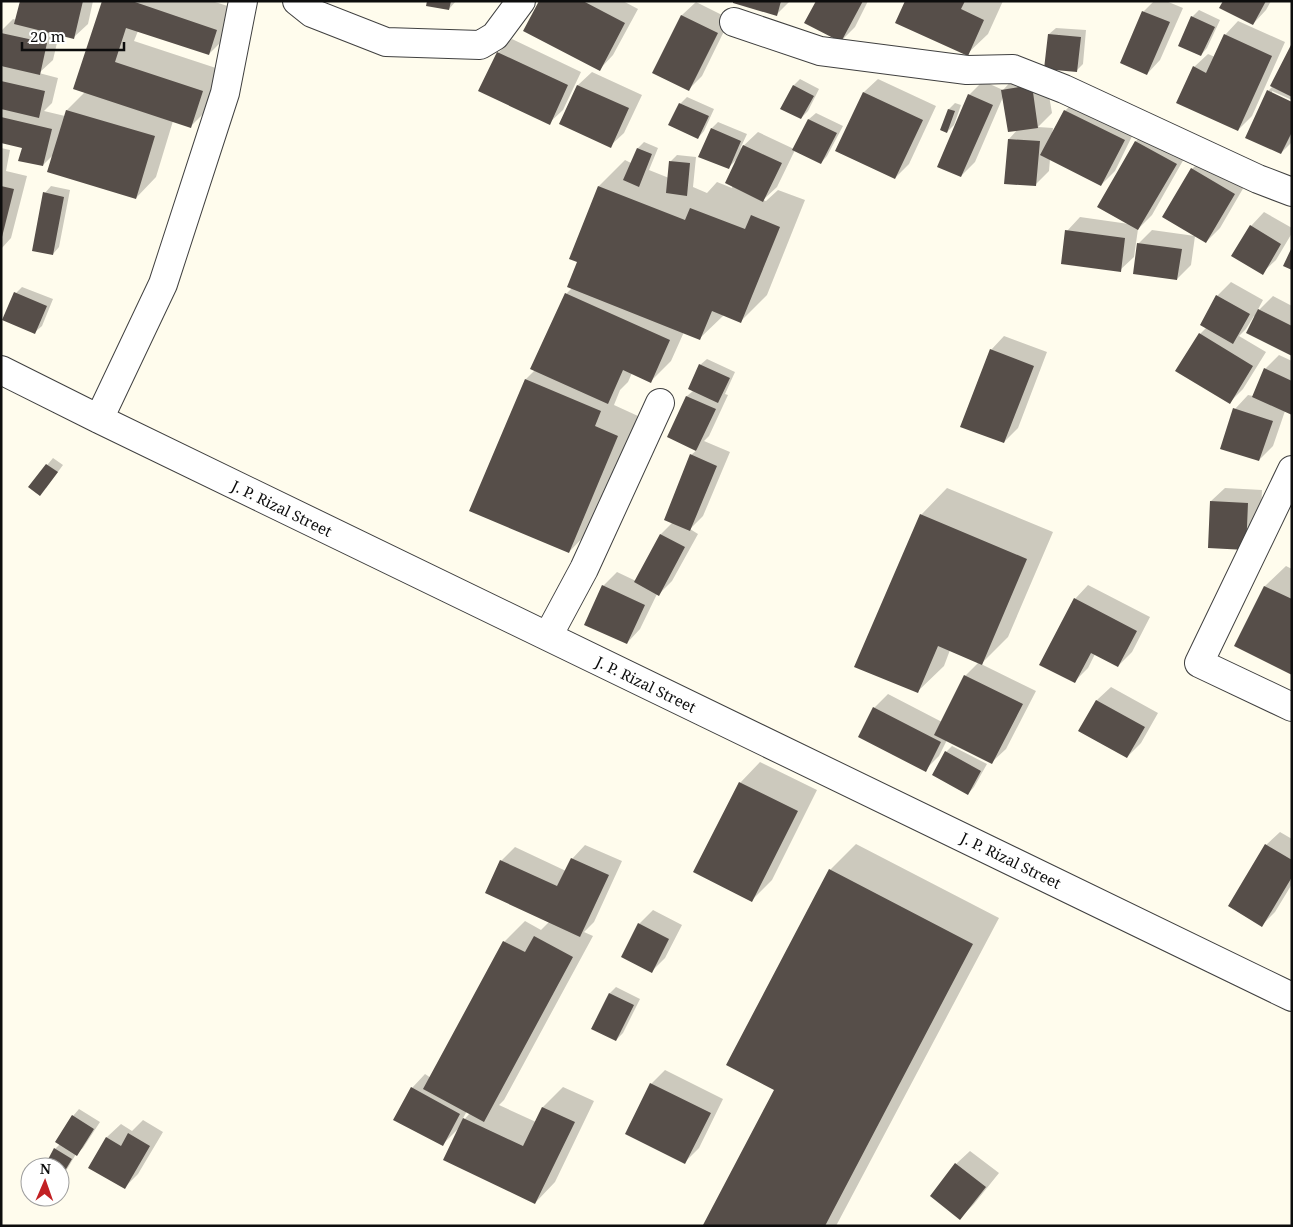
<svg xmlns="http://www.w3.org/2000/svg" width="1293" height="1227" viewBox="0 0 1293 1227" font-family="'Noto Serif',serif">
<rect width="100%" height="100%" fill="#fffced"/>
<path fill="#0003" fill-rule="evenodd" d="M21 1H93L88 24 74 37 59 34 53 60 39 73 58 78 52 103 44 111 65 116 67 110 85 92 103 1H212L237 9 229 34 209 54 138 31 134 41 222 70 211 106 190 127 173 121 156 177 136 198 54 154 43 165 23 147 1 142V68L4 65H1V31L13 19 17 20Z
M428 1H456L449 9Z
M540 1H623L638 9 613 55 600 69Z
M734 1H790L777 14Z
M817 1H868L855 27 841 41Z
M907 1H1003L988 34 967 54Z
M1154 1H1166L1183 8 1160 60 1147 74 1121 63 1144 11Z
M1224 1H1271L1266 10 1253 24Z
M696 2 730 19 702 76 688 90 654 72 682 15Z
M1199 10 1220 20 1207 48 1201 55 1192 17Z
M1238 21 1285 42 1252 116 1238 130 1194 67 1208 54 1215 57 1225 35Z
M1056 28 1086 30 1083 64 1076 71 1049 34Z
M512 39 581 72 563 110 549 123 480 90 498 53Z
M1292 45V100L1272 91V94L1292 103V142L1281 153 1268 91 1273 86Z
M592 72 642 95 624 133 610 146 560 123 578 85Z
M1045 72 1052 113 1038 127 1053 128 1052 135 1065 111 1078 97 1137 126 1115 171 1101 185 1050 159 1049 171 1035 185 1009 139 1018 129 1003 97 975 162 961 176 969 95 983 81 1003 90 1016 76Z
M800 79 819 89 808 111 801 118 794 85Z
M878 79 936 106 909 164 895 178 837 151 864 92Z
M687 97 714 109 704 131 698 138 670 124 680 104Z
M955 103 961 105 954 125 947 132 949 109Z
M816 113 843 126 827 156 821 163 795 150 777 187 763 200 766 201 778 190 805 200 767 295 741 321 724 315 699 339 684 332 671 361 650 382 632 373 628 382 620 390 614 405 638 416 589 531 569 552 526 379 535 370 532 368 567 293 572 288 599 186 625 160 631 163 638 148 644 142 658 148 649 170 669 178 671 161 677 155 696 157 693 187 707 193 717 182 732 188 737 159 728 168 712 128 718 122 747 134 740 149 758 132 794 149 809 119Z
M1150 128 1189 150 1152 215 1138 229 1134 257 1120 270 1067 231 1080 217 1129 224 1099 206 1136 141Z
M1 148 10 150 6 171 27 176 11 238 1 249Z
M1206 155 1248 180 1220 228 1206 242 1192 169Z
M51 186 70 190 59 247 53 254 45 193Z
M1264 212 1292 228V233L1276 260 1262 273 1251 226Z
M1152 230 1195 236 1191 265 1177 279 1138 244Z
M1231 282 1263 300 1256 313 1273 296 1292 306V355L1254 316 1246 329 1239 336 1266 352 1243 389 1230 402 1200 334 1206 328 1201 325 1217 296Z
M22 287 53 299 42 326 35 332 16 293Z
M1004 336 1047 352 1018 428 1004 442 991 350Z
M1279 355 1292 361V414L1285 411 1273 446 1259 460 1235 409 1248 395 1253 396 1265 369Z
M707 359 735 372 725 394 728 395 709 436 704 441 730 452 703 516 690 529 698 534 672 581 658 595 657 594 640 629 627 643 603 586 617 572 636 581 661 534 673 522 691 455 697 450 669 437 687 396 693 391 700 365Z
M53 458 63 465 46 488 29 487Z
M947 488 1053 532 1008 637 981 664 1036 691 1006 749 992 762 947 740 939 756 925 770 874 708 888 694 942 722 965 676 979 662 950 650 944 666 917 692 921 515Z
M1225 488 1262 490 1260 535 1209 546 1211 501Z
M1286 566 1292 569V674L1236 646 1265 586Z
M1088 585 1150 617 1132 652 1118 666 1095 654 1088 668 1074 682 1075 599Z
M1111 687 1158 713 1141 743 1127 757 1080 730 1097 700Z
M952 746 987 764 974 787 968 794 946 752Z
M760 762 817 790 772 880 752 900 740 783Z
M1280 832 1292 839V884L1275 912 1262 925 1266 845Z
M856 844 999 918 836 1226H708L776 1089 830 870Z
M585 845 622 861 594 922 584 932 593 936 504 1100 499 1105 536 1122 543 1107 563 1087 594 1101 555 1182 535 1203 460 1127 443 1144 412 1088 425 1074 431 1078 504 942 525 921 541 930 549 922 501 861 515 847 566 871 572 859ZM467 1111 470 1113 463 1121 462 1120Z
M653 910 682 925 665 958 651 972 639 924Z
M616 987 640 999 623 1033 616 1040 610 993Z
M665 1070 723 1099 699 1148 685 1162 651 1084Z
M79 1109 100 1122 83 1148 76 1154 60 1181V1167H45L55 1149 60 1144 73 1116Z
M143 1120 163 1132 138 1174 124 1188 89 1167 107 1137 121 1124 132 1131Z
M970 1151 999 1173 974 1204 960 1218 956 1164Z"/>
<path fill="#564e49" d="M20 1H83L74 39 14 24Z
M102 1H132L217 30 209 55 126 28 115 62 203 91 191 128 73 89Z
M427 1H451L449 10 426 6Z
M539 1H583L625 23 600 71 523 31Z
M733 1H781L777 16 733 3Z
M816 1H863L841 42 804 23Z
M905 1H965L961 9 984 20 968 56 895 23Z
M1223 1H1266L1253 25 1219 8Z
M1142 11 1170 22 1147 75 1120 63Z
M681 15 718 33 689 91 652 73Z
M1191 16 1215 27 1201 56 1178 46Z
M1 33 47 43 40 75 1 66Z
M1048 34 1081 37 1077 72 1044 69Z
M1224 34 1272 56 1238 131 1176 103 1193 66 1206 73Z
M1292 43V97L1270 86Z
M497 52 568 85 550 125 478 91Z
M1 81 45 91 39 118 1 109Z
M577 85 629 108 611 148 559 124Z
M793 85 814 96 801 119 780 109Z
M1032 85 1038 128 1008 132 1001 90Z
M1267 90 1292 102V132L1281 154 1245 138Z
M863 92 923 120 895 179 835 151Z
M968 94 993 105 961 177 937 167Z
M679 103 709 116 698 139 668 125Z
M948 109 955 111 947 133 940 130Z
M66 110 155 136 136 199 47 172Z
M1064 110 1125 140 1101 186 1040 155Z
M1 117 52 129 43 166 18 161 22 148 1 143Z
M808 119 837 133 821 164 792 150Z
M711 128 741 141 729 169 698 157Z
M1008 139 1040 141 1036 186 1004 184Z
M1135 141 1177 164 1138 230 1097 207Z
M743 145 782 163 763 202 725 183Z
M637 148 652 154 639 187 623 180Z
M669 161 690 163 687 196 666 193Z
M1191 168 1235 194 1206 243 1162 217Z
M1 186 14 189 2 237H1Z
M598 186 685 220 690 208 745 229 751 215 780 227 741 323 712 311 700 340 567 287 577 262 569 259Z
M43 192 64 197 53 255 32 251Z
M1250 225 1281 244 1263 275 1231 256Z
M1065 230 1125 238 1121 272 1061 264Z
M1137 243 1182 249 1177 280 1133 274Z
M1292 247V270L1283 266Z
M14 292 47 306 35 334 2 320Z
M565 293 670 340 651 383 623 370 608 404 530 369Z
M1216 295 1250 314 1233 344 1200 325Z
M1258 309 1292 326V356L1246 333Z
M1199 333 1253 366 1230 404 1175 371Z
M990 349 1034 366 1004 443 960 427Z
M699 364 730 378 718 403 688 389Z
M1264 368 1292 381V415L1252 397Z
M525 379 601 411 595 426 618 436 569 553 469 511Z
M686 396 716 409 696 451 667 437Z
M1233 408 1273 421 1259 461 1220 449Z
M690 454 717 466 690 531 664 520Z
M46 464 58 472 40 496 28 487Z
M1210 501 1248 503 1246 550 1208 548Z
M920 514 1027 559 982 665 938 646 918 693 854 667Z
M660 534 685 547 659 596 634 582Z
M602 585 645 605 627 644 584 625Z
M1264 586 1292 599V675L1234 646Z
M1074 598 1137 631 1118 667 1091 653 1075 683 1039 665Z
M964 675 1023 704 992 764 934 735Z
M1096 700 1145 727 1127 758 1078 731Z
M873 707 941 742 926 772 858 737Z
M945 751 981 771 968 795 932 775Z
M739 782 798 811 752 902 693 872Z
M1265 844 1292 860V877L1262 927 1228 906Z
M571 858 609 875 580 937 485 893 500 860 557 886Z
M829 869 973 944 825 1226H705L703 1225 774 1090 726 1065Z
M638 923 669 939 652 973 621 957Z
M534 936 573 957 484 1122 423 1089 503 941 525 952Z
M609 993 634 1005 616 1041 591 1029Z
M650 1083 711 1113 685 1164 625 1134Z
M411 1087 460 1114 443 1146 393 1120Z
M542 1107 575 1122 535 1204 443 1160 463 1118 523 1146Z
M72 1115 94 1129 77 1156 55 1142Z
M128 1133 150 1146 125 1189 88 1168 106 1137 121 1146Z
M54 1148 72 1159 60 1179V1167H44Z
M955 1163 986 1187 960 1220 930 1196Z"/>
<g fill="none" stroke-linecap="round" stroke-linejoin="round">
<defs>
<path id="minor" d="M297 1 312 13 386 42 480 45 495 36 521 1
M734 22 820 51 967 70 1013 69 1064 89 1258 179 1292 192
M1 370 99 419 1292 997
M99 419 163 284 225 93 243 1
M1292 470 1199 663 1292 707
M548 636 584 569 660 403"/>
</defs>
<use href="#minor" stroke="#404040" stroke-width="30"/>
<use href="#minor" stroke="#fff" stroke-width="28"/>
</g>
<g text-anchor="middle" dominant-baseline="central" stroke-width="5" stroke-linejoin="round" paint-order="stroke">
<g font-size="15" fill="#0d0d0d" stroke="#fff">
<text transform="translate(282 508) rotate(26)">J. P. Rizal Street</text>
<text transform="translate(646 684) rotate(26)">J. P. Rizal Street</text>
<text transform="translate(1011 860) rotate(26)">J. P. Rizal Street</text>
</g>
</g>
<rect width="1293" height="1227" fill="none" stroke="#0d0d0d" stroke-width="5"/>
<g transform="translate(45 1182) rotate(2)"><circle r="24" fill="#ffffff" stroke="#9e9e9e"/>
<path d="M0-4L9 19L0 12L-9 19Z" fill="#c22023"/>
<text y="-8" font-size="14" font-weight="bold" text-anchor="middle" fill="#0d0d0d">N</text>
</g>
<path d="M22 42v8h102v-8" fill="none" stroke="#0d0d0d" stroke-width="2.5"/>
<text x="30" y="42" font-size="15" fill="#0d0d0d" stroke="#ffffff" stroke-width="4" paint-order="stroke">20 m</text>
</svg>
